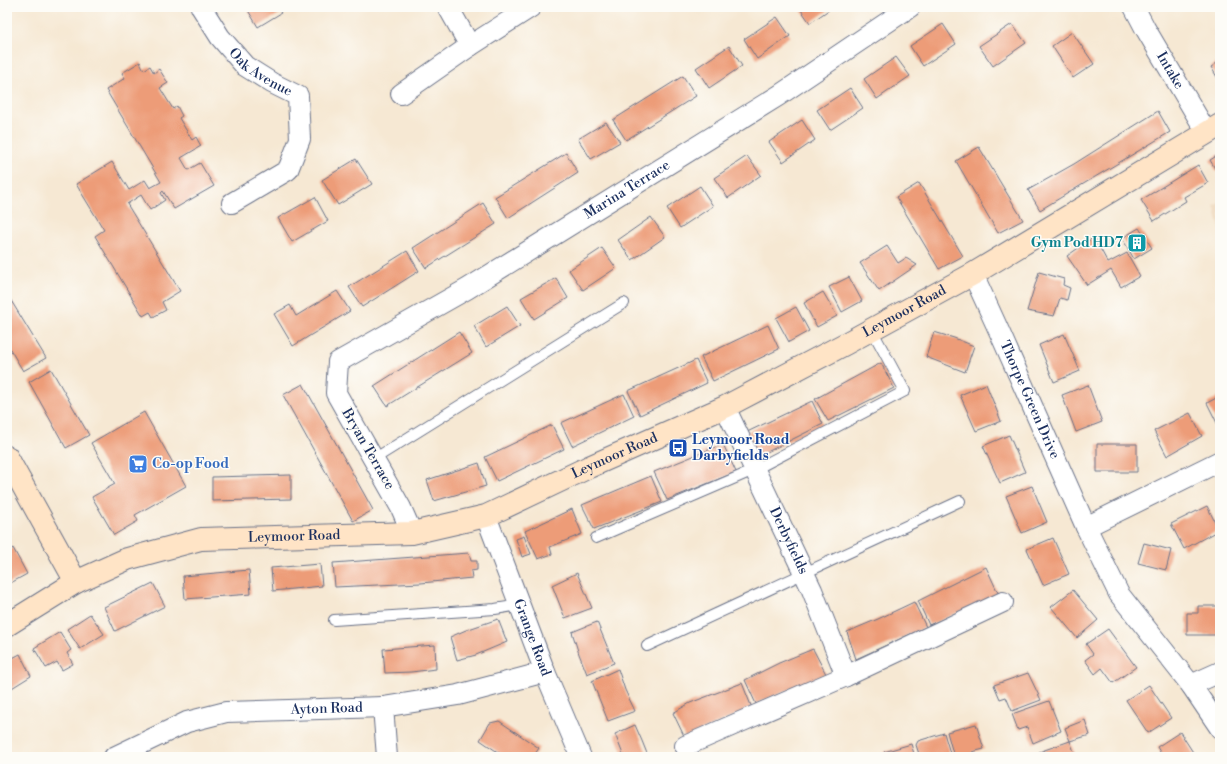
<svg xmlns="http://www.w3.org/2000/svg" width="1227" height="764" viewBox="0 0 1227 764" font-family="'Libre Bodoni',serif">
<rect width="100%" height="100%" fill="#fdfcf7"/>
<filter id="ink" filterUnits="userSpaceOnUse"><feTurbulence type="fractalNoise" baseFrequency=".025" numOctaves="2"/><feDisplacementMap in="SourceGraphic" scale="8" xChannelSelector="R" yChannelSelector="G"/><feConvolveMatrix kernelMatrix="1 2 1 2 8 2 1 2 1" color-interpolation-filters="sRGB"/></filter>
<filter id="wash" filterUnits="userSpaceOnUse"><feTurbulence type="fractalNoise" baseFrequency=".012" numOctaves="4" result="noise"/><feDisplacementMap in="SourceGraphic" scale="16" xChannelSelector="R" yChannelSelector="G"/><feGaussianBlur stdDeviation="0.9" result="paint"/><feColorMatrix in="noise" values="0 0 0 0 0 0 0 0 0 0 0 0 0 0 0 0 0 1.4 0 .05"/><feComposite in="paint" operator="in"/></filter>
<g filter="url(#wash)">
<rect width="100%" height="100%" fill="#f6e8d3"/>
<path fill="#eed7bb" d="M1220 203V229L1214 206Z"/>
<g id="blocks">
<path fill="#ed9c78" d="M246 7H277L281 13 258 27Z
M799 7H833L810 23Z
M777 17 790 36 757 59 744 39Z
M943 24 956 44 923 66 910 46Z
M1012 24 1026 43 993 66 979 46Z
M1072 32 1094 64 1073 78 1052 46Z
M729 46 742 66 709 88 696 68Z
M896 57 910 76 877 99 864 79Z
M1220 61V82L1211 67Z
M140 62 144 70 150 66 154 73 159 69 168 83 160 88 173 109 177 106 182 116 179 118 192 140 196 137 201 146 181 158 188 170 200 163 214 186 174 209 163 191 161 193 165 200 150 210 141 195 127 204 180 291 162 302 166 310 153 317 150 312 143 316 95 236 104 230 76 184 112 162 129 190 145 180 150 188 161 182 106 90 125 78 122 73Z
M683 76 696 96 626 140 613 120Z
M850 88 863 108 830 130 817 110Z
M1158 111 1170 132 1040 210 1028 190 1074 164Z
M802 120 815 140 783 162 769 142Z
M606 122 620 142 591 159 578 139Z
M979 147 1023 220 998 233 956 161Z
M566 153 578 173 508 218 495 197Z
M1220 154V177L1210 160Z
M747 156 761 175 728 198 714 178Z
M356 159 372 184 338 205 322 180Z
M1198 165 1208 183 1184 197 1186 201 1154 221 1141 200Z
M919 183 963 256 939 269 896 197Z
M700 186 713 206 680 228 667 208Z
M315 197 328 221 292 242 278 218Z
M483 203 496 224 426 268 413 248Z
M651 217 665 237 632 260 618 240Z
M1139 228 1152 248 1134 259 1122 238Z
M1094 237 1108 263 1127 253 1140 276 1121 287 1111 270 1087 285 1067 256Z
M887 246 898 263 906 258 917 265 879 291 860 263Z
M602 248 616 268 583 290 569 270Z
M407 251 419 271 362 307 349 287Z
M1039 272 1064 279 1063 285 1070 288 1067 300 1060 298 1054 316 1027 311Z
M849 277 862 301 842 312 829 287Z
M556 278 568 298 534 319 521 298Z
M337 291 350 311 293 346 274 314 290 305 296 316Z
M823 292 837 316 817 327 804 303Z
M7 294 46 358 23 371 7 344Z
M507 306 520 326 486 347 474 326Z
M796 307 809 331 789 342 776 318Z
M768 325 779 349 713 381 701 357Z
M459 332 472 353 387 406 374 386Z
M934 332 954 338 974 346 965 372 926 357Z
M1064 334 1080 371 1054 382 1039 345Z
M696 360 707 383 640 415 628 391Z
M881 363 894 388 828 421 815 399Z
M51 369 89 435 66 448 29 382Z
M303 384 373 510 353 521 283 395Z
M986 384 1001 421 976 431 960 395Z
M1088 385 1102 422 1076 432 1062 395Z
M624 394 634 416 572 446 561 423Z
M1220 396V429L1207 403Z
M812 401 823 424 757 457 745 433Z
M144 412 186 486 135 515 138 521 114 535 92 497 115 484 91 443Z
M1190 413 1202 436 1167 456 1154 431Z
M552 425 564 449 497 481 485 457Z
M1009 435 1025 472 1000 483 983 446Z
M723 444 736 472 667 500 654 472Z
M1097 444H1137V472H1097Z
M479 463 486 486 434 501 427 480Z
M291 475V499L212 501V477Z
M651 476 662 502 594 529 582 505Z
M1032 486 1047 522 1022 533 1006 496Z
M1207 506 1219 530 1184 549 1171 524Z
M572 509 582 534 550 547 552 554 538 559 525 531Z
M524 536 531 554 522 557 516 539Z
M1053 538 1069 574 1043 585 1027 549Z
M1144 543 1171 550 1166 570 1138 563Z
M13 548 27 574 7 585V552Z
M469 553 471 561H477V570L471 571 472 578 421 583 335 587 333 563Z
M320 564 322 586 273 591 271 568Z
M986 567 999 595 929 625 918 601Z
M249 570 251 594 185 599 183 576Z
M577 573 592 608 565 618 552 585Z
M153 583 165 606 115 631 104 607Z
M1073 590 1098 620 1077 638 1051 607Z
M914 602 926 627 856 659 847 632 878 619Z
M1198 606H1220V635H1187V613H1198Z
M90 614 104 634 80 649 67 629Z
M498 619 507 642 476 655 457 660 450 637 466 630Z
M597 622 614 663 587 674 579 654 572 632Z
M1108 629 1136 667 1113 683 1102 668 1095 674 1085 660 1093 654 1086 644Z
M60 632 71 650 67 653 73 664 62 670 57 662 46 668 34 648Z
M435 645 436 669 411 672 385 673 383 649Z
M813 649 826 674 756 704 745 680 779 663Z
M20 654 31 676 7 691V661Z
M618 669 625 690 635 711 608 721 592 681Z
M1028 673 1041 700 1012 711 1006 697 1000 699 994 685Z
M742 683 752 708 685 738 673 713 690 703Z
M1149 685 1171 718 1148 733 1126 700Z
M1049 701 1061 731 1033 743 1027 727 1018 730 1012 714Z
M1085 720 1090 735 1070 741 1065 728Z
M499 721 539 748 533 757H505L480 740 490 723Z
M976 724 984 749 972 752 973 757H954L947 732Z
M635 725 642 741 648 756 624 757 615 734Z
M1180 732 1196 757H1163L1157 747Z
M944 733 950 753 937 757H920L916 745 918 741Z
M1070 741 1076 757H1041L1039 752Z
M911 744 915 757H886L884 752Z"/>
</g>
</g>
<g filter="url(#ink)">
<use href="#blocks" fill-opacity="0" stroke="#687087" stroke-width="1"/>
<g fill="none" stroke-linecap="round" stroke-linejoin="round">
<defs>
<path id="lane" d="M374 459 624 303
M596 538 754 470 905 391 872 330
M334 620 495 609 520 605
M647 646 960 501"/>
<g id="street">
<path id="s1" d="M201 7 220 37 245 66 272 83 298 96 300 139 288 170 232 203"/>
<path d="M448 7 470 46 531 7"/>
<path id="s2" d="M1134 7 1145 28 1207 133"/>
<path d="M401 94 470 46"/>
<path id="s3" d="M973 274 999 331 1086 527 1119 594 1191 685 1220 728"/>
<path id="s4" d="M725 407 812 590 846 676"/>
<path id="s5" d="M486 516 545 672 581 757"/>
<path d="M1086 527 1220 461"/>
<path id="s6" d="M412 533 401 508 336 393 338 362 467 289 778 96 910 7"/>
<path d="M1191 685 1220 672"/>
<path d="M383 707 387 757"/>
<path d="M685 746 846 676 1003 602"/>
<path id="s7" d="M114 757 187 722 226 712 383 707 458 695 545 672"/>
</g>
<g id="secondary">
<path d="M7 457 76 582"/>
<path id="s8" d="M7 625 76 582 127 559 201 539 412 533 486 516 589 467 725 407 845 344 973 274 1220 125"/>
</g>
</defs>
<use href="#lane" stroke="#687087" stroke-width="12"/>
<use href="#street" stroke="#687087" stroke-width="22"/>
<use href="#secondary" stroke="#687087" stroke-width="24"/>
<use href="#lane" stroke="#fff" stroke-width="10"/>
<use href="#street" stroke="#fff" stroke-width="20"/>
<use href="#secondary" stroke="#ffe4c6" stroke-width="22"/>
</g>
</g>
<defs>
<symbol id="building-square" viewBox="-11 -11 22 22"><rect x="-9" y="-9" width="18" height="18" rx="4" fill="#0f9aa8" stroke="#fdfcf7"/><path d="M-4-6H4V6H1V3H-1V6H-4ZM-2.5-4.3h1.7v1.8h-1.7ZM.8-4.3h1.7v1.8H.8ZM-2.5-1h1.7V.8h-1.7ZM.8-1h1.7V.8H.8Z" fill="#fff"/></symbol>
<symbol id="bus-square" viewBox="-11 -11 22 22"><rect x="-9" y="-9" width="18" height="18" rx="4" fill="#1a4fb4" stroke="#fdfcf7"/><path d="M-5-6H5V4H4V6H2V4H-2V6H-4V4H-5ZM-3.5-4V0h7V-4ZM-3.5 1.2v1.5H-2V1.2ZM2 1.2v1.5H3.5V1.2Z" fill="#fff"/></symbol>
<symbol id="supermarket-square" viewBox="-11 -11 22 22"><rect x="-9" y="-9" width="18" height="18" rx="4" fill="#3f7fe0" stroke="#fdfcf7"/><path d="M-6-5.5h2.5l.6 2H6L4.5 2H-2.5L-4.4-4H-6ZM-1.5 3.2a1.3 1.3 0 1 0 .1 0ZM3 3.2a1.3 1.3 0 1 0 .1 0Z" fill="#fff"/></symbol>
</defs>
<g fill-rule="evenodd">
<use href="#building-square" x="1126" y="232" width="22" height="22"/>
<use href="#bus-square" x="667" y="437" width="22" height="22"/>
<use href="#supermarket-square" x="127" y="453" width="22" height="22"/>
</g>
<g text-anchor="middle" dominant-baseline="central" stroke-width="3" stroke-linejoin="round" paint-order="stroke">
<g font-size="14" fill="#1b2f5e" stroke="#fdfcf7">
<text stroke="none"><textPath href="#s1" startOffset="90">Oak Avenue</textPath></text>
<text stroke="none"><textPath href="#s2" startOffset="73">Intake</textPath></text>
<text stroke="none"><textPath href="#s6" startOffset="527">Marina Terrace</textPath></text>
<text stroke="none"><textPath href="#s8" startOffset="967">Leymoor Road</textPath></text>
<text stroke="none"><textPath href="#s3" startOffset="138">Thorpe Green Drive</textPath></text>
<text transform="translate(368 449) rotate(60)">Bryan Terrace</text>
<text stroke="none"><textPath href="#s8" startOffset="643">Leymoor Road</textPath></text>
<text stroke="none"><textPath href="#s8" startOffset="307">Leymoor Road</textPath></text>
<text stroke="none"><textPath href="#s4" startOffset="148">Derbyfields</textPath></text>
<text stroke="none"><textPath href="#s5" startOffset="130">Grange Road</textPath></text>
<text stroke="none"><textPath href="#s7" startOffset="222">Ayton Road</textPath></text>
</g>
<g font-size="14" font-weight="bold" fill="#0d838f" stroke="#fdfcf7" text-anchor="end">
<text x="1123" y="243">Gym Pod HD7</text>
</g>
<g font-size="14" font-weight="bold" fill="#164399" stroke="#fdfcf7" text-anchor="start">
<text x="692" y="440">Leymoor Road<tspan x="692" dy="16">Darbyfields</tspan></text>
</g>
<g font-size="14" font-weight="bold" fill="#366cbe" stroke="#fdfcf7" text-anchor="start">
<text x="152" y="464">Co-op Food</text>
</g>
</g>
<rect width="1227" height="764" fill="none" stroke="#fdfcf7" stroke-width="24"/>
</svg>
